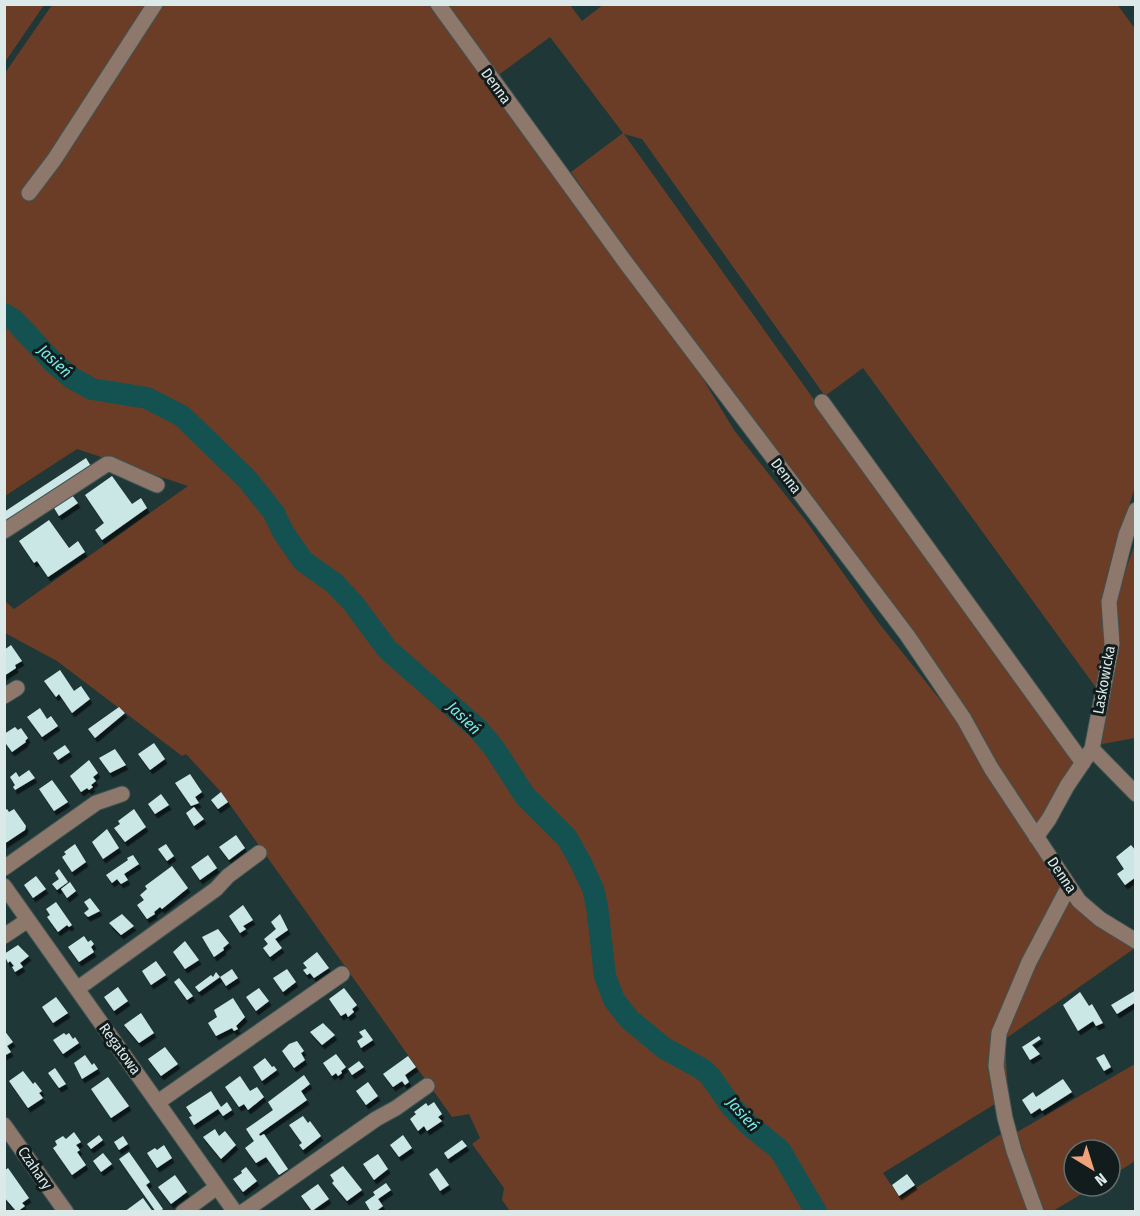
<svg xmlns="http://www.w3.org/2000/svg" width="1140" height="1216" viewBox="0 0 1140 1216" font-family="'Fira Sans Condensed',sans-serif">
<defs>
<filter id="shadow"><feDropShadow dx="2.5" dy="4.5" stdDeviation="0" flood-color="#0009"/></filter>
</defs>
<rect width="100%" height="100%" fill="#1f3737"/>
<path fill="#6b3d26" d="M5 4 44 5 5 62 4 5Z
M604 4H1117L1135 29V487L1108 572 1104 642 1097 689 863 368 825 396 642 139 624 134 1074 763 1039 823 1033 822 953 691 842 535 661 299 571 172 623 133 550 37 497 76 444 5H570L582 21Z
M52 5H432L660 308 734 430 806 521 878 622 958 722 1075 905 1135 948 1005 1039 1008 1096 883 1173 900 1198 1001 1134 1028 1211H510L502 1200 504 1188 472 1144 480 1138 469 1114 452 1117 221 792 186 754 182 756 57 661 5 633V601L14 609 188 486 77 449 5 496V73Z
M1135 544V738L1102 744 1103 697 1112 607Z
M1135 1064V1161L1110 1177V1150H1074V1186H1095L1053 1211H1042L1017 1132Z"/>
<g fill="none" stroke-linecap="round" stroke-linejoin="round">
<path stroke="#135251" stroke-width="22" d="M4 314 14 320 54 363 72 378 92 389 147 398 182 416 247 479 274 513 283 532 303 561 334 583 353 603 387 649 478 729 494 748 525 796 567 838 581 863 593 889 597 906 605 976 614 1000 629 1019 664 1048 702 1069 710 1076 731 1106 748 1124 780 1150 816 1212"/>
</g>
<path fill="#cae7e6" filter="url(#shadow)" d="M86 458 92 468 4 523V512Z
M112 476 132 504 141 498 147 508 102 540 95 530 104 523 85 495Z
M72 495 78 503 59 516 54 508Z
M49 520 69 548 78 541 85 552 48 577 37 561 34 563 19 541Z
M11 645 22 661 15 665 16 668 4 676V650Z
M60 670 74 691 81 686 90 699 72 713 59 694 56 697 44 681Z
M119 707 125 713 95 738 88 729Z
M40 708 47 719 51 716 58 726 42 737 27 717Z
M15 727 18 730 21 728 28 738 25 741 26 742 12 752 4 741V734Z
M154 743 165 759 150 770 138 754Z
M65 745 70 752 58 760 53 753Z
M115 749 126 765 110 773 99 758Z
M89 760 98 773 93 777 96 781 91 785 93 787 89 790 87 788 81 792 70 776Z
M29 770 35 778 15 790 13 787 15 785 10 777 16 772 19 777Z
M190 774 202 792 195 797 199 803 191 806 175 783Z
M52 780 68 802 54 811 39 789Z
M221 792 228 802 218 809 211 800Z
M161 794 169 805 155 814 148 804Z
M194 807 204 819 194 826 186 813Z
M7 809 9 812 14 809 26 826 25 830 4 844V811Z
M134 809 146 827 125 842 114 828 120 824 118 821Z
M107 829 119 848 103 859 92 842Z
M236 835 245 848 229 860 219 847Z
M75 844 86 862 72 872 62 857 66 854 64 852Z
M166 844 174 856 167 861 158 849Z
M1131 845 1136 851V877L1125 885 1117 874 1124 869 1116 857Z
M133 855 139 864 124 874 128 880 121 884 117 879 112 883 106 875 128 860 127 858Z
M208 855 217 868 200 880 191 867Z
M172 866 188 888 162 909 160 907 154 912 155 914 147 919 137 905 144 900 140 895 147 889 145 886Z
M59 869 68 882 57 890 52 884 59 879 55 873Z
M36 876 46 889 33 898 24 885Z
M70 882 76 891 67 898 61 889Z
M90 898 100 911 88 917 84 913 89 909 84 902Z
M56 902 72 925 69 927 67 925 58 932 47 917 50 915 46 909Z
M243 905 253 920 243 926 246 929 240 933 229 916Z
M122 914 134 926 121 935 109 923Z
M280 914 288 930 275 939 282 948 270 957 263 948 268 944 264 939 276 929 271 922Z
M218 929 229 943 223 948 224 950 214 957 202 937Z
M84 936 88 942 91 940 94 944 91 947 94 952 79 962 68 947Z
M185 941 199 960 185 969 173 952Z
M18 945 29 956 20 963 23 967 15 972 12 967 14 966 10 961 8 963 4 954Z
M317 952 329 968 314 978 310 973 307 975 303 970 307 968 303 963Z
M156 961 166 975 151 985 142 971Z
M232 969 238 978 226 986 220 977Z
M287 969 296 982 283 992 273 978Z
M216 972 220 977 199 992 195 987 211 975 213 977Z
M179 978 193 996 187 1000 174 982Z
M118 987 128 1001 114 1011 104 997Z
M259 988 269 1001 256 1011 246 997Z
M344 988 357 1005 352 1009 354 1012 348 1017 346 1013 341 1016 329 999Z
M1136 990V1002L1117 1014 1111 1005Z
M1080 992 1089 1006 1092 1004 1103 1023 1096 1026 1093 1021 1078 1031 1063 1005Z
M56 997 68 1013 53 1023 42 1007Z
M233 998 245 1017 236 1026 238 1029 234 1031 232 1028 216 1036 208 1023 217 1017 214 1010Z
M141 1013 154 1033 139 1043 124 1025Z
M323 1023 335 1035 322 1045 310 1032Z
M365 1029 373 1040 361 1048 357 1041 363 1037 359 1032Z
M4 1030 13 1042 7 1046 11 1052 4 1056Z
M64 1033 66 1035 69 1033 73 1039 75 1037 79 1043 63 1054 53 1040Z
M1039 1036 1041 1039 1032 1045 1040 1054 1030 1060 1022 1047Z
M297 1041 304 1051 301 1053 305 1060 294 1068 282 1051 289 1044Z
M165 1047 178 1064 161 1076 148 1059Z
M336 1054 346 1067 341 1071 342 1073 338 1076 336 1073 332 1076 323 1063Z
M1104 1054 1111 1067 1104 1071 1096 1058Z
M85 1055 92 1065 94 1063 98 1069 82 1079 74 1063Z
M408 1056 416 1067 405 1075 409 1082 405 1085 402 1081 393 1087 383 1074Z
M265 1058 272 1067 274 1066 277 1070 262 1081 253 1067Z
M359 1061 364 1067 352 1075 348 1069Z
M55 1068 66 1084 59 1088 48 1073Z
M23 1071 33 1084 35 1082 42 1091 39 1093 43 1098 28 1108 9 1081Z
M304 1075 310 1084 301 1091 307 1100 259 1134 260 1136 264 1134 288 1169 279 1175 266 1157 256 1163 245 1148 254 1141 246 1129 273 1110 268 1102Z
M240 1076 250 1091 257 1087 264 1097 248 1110 244 1104 239 1107 225 1087Z
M108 1077 129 1106 111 1118 91 1089Z
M1063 1079 1072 1092 1042 1111 1040 1108 1031 1114 1022 1100 1033 1092 1036 1097Z
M368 1082 378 1096 366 1105 356 1091Z
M211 1091 221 1107 227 1102 232 1110 223 1116 218 1109 194 1125 189 1117 192 1116 186 1107Z
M434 1102 442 1114 438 1117 442 1121 427 1131 424 1126 418 1131 410 1119 416 1114 414 1112 426 1103 428 1106Z
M303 1116 308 1123 310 1121 321 1136 303 1150 299 1145 302 1143 289 1125Z
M215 1129 219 1136 225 1131 236 1145 221 1159 203 1137Z
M74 1132 81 1142 76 1145 80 1150 77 1152 86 1165 72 1175 53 1148 57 1145 55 1141 63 1136 66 1139Z
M99 1135 103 1140 91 1149 87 1144Z
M403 1135 412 1148 399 1157 390 1145Z
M123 1136 128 1144 119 1150 114 1142Z
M462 1140 467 1146 448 1159 444 1153Z
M164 1145 172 1158 157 1168 147 1153 155 1148 157 1150Z
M129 1152 150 1182 146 1185 163 1209 159 1212H156L119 1159Z
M103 1153 112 1164 101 1172 93 1161Z
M378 1154 388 1169 374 1180 363 1164Z
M343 1166 362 1190 347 1201 332 1183 334 1181 330 1175Z
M246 1167 257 1181 243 1192 233 1179 242 1173 241 1171Z
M8 1168 29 1198 22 1203 25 1206 17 1212 4 1197V1171Z
M437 1168 449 1185 440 1191 429 1174Z
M907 1174 915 1185 899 1196 892 1185Z
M175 1175 187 1192 171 1204 158 1187Z
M386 1183 391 1190 378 1199 383 1206 375 1212H371L365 1202 375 1195 373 1192Z
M318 1184 329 1199 312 1211 301 1196Z
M143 1198 153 1212H124Z"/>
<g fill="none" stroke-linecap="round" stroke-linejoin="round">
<defs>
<path id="minor" d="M438 4 626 263 907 635 964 719 991 768 1079 901 1100 919 1136 941
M29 193 54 160 155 4
M822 402 1083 763
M4 531 107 464H110L157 485
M4 696 17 688
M1092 749 1136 794
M1036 837 1049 819 1067 786 1092 749 1112 644 1109 602 1126 535 1136 510
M4 868 96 803 122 794
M4 886 235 1212
M4 936 28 920
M77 989 216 889 228 876 259 853
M158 1102 342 974
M4 1125 66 1212
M183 1212 217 1187
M243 1212 376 1119 396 1108 427 1086
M1036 1212 1014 1151 1005 1118 996 1066 999 1033 1029 962 1069 886"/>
</defs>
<use href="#minor" stroke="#3d5453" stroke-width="17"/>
<use href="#minor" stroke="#8e776b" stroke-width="15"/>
</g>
<g text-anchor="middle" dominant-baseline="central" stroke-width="6" stroke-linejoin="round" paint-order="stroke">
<g font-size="15" fill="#dbeae9" stroke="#121c1c">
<text transform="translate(496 86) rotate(54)">Denna</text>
<text transform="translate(786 476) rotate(53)">Denna</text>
<text transform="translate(1104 680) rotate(-80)">Laskowicka</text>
<text transform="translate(1062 875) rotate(56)">Denna</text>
<text transform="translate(120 1049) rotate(54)">Regatowa</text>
<text transform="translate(35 1168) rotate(55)">Czahary</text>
</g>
<g font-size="16" font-style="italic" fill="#76ebe9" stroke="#121c1c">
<text transform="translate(55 361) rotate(43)">Jasień</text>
<text transform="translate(464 718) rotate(44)">Jasień</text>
<text transform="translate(743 1114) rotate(48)">Jasień</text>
</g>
</g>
<rect width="1140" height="1216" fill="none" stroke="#dbeae9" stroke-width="12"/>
<g transform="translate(1092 1168) rotate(142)"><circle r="28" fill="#121c1c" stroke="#626e6e" stroke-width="1.5"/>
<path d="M0-4.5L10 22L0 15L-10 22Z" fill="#f1a27b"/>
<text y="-9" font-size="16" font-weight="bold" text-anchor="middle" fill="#dbeae9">N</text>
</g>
</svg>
